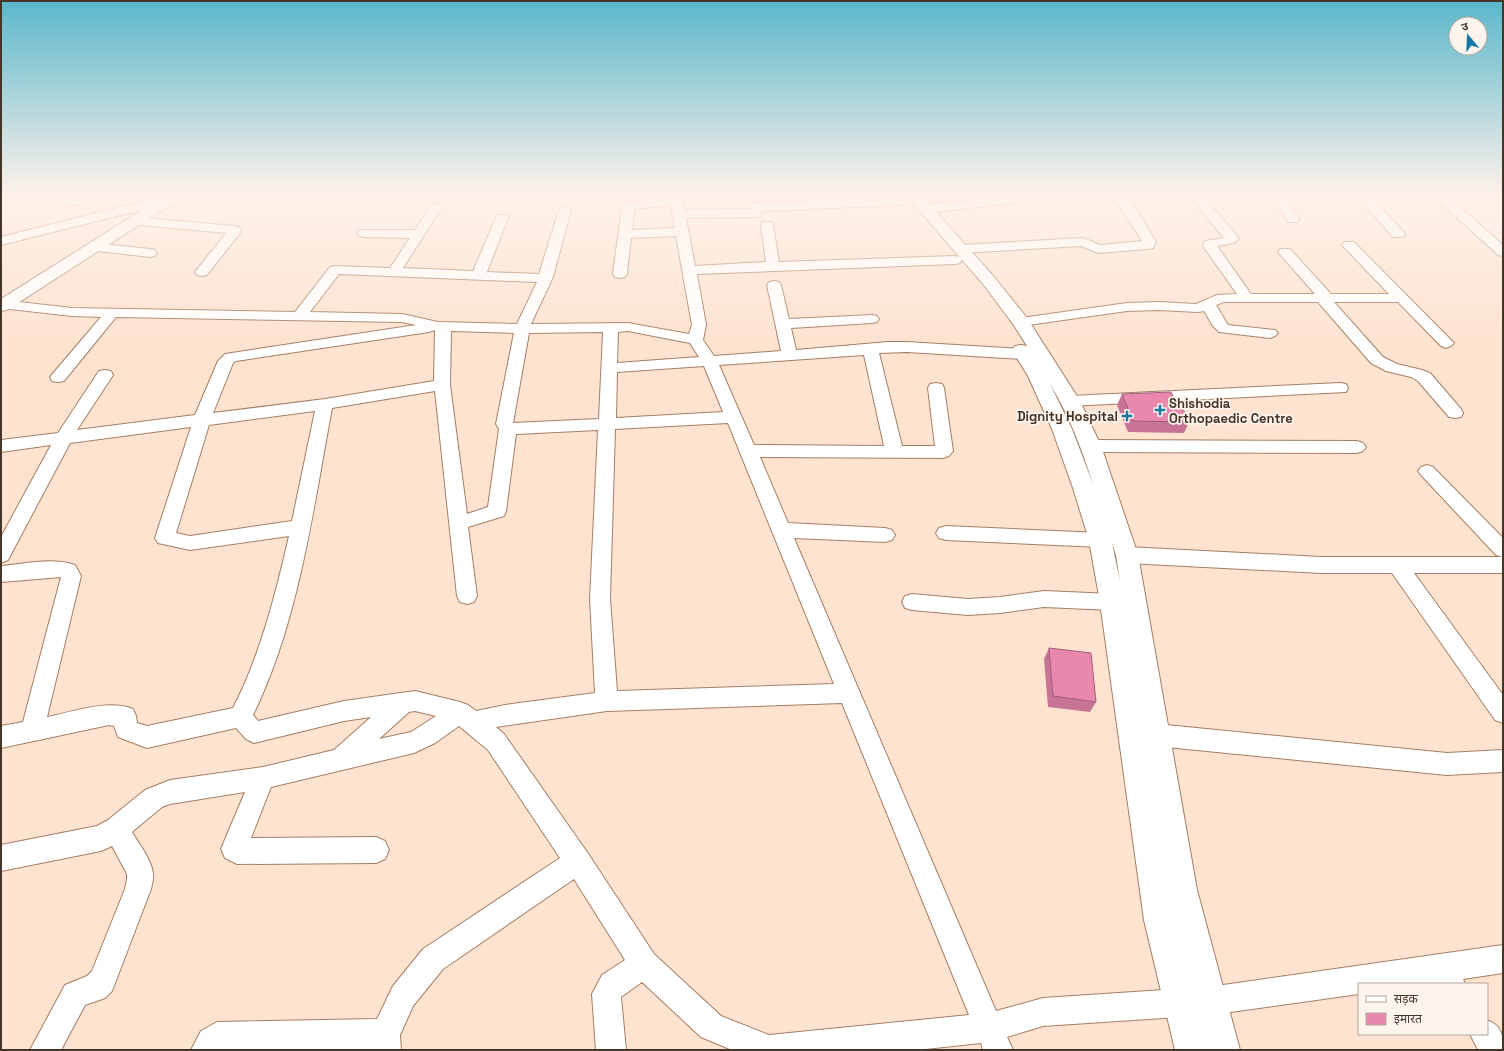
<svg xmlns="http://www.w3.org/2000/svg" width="1504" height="1051" viewBox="0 0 1504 1051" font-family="'Space Grotesk','Noto Sans Devanagari',sans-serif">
<rect width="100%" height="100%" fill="#fee3d1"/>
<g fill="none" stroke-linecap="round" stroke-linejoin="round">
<defs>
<path id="minor" d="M63 193H75L74 197 90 193H112L110 196 70 206 62 204 60 201Z
M177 193H199L197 196 1 245V237Z
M281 193H293V200L291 203H283L281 200Z
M669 193H681L684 210 750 209 749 207 751 204 755 203 902 197 906 198 908 201 906 204 902 205 761 211 762 213 760 216 756 217 686 218 695 266 766 262 761 225 762 222H772L773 225 779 262 955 256 960 257 962 260 960 263 955 264 697 274 706 325 703 340 714 356 781 351 767 285 769 282 774 281 779 282 781 285 789 319 872 315 877 316 879 319 877 322 872 323 791 328 796 350 888 342H907L1024 349 1029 351 1032 354 1029 357 1024 359 907 352 879 353 902 446H935L928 388 930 384 936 383 942 384 944 388 953 451 949 456 943 458 760 457 788 523 885 528 892 530 895 535 892 540 885 542 794 538 996 1011 1043 998 1209 987 1503 945V973L1463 979 1465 984H1359V994L1209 1015 1043 1026 1007 1037 1013 1050H983L981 1043 916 1050H732L701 1037 642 982 621 997 626 1050H596L592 994 602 975 625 960 574 879 443 969 413 1006 400 1035 401 1050H191L201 1031 217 1022 377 1019 393 986 423 949 560 858 488 750 459 726 435 743 414 753 271 787 251 838 376 837 385 841 389 850 385 859 376 863 237 864 225 858 221 849 245 792 170 804 162 807 132 832C139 844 151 859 153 873 154 878 152 884 151 889L112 991 105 998 85 1005 61 1050H30L65 985 87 976 92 971 125 889 127 879V874L112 846 101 851 1 871V845L97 826 108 820 145 790 170 780 263 767 334 750 371 717 344 721 254 743 246 739 236 728 147 748 118 737 114 726 109 725 1 748V726L23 722 61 577 1 582V566C24 564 52 557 75 565L81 576 47 717C73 712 108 699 133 709L136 716 137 723 147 726 233 708C260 656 276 593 289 536L190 550 158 543 155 538 191 427 70 443 8 560 1 563V537L51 445 1 452V440L58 433 99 371 105 370 111 371 113 375 77 430 195 415 218 361 225 354 416 325 402 322 116 317 64 381 58 382 52 381 50 377 101 317 72 316 1 308V300L72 308 295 312 330 267 335 266 390 268 410 238 364 237 359 236 357 233 359 230H415L432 204H440L442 207 403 268 473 271 496 218 497 215H507L508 218 487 272 539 274 559 210 561 207H569L571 210 553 277 531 324 628 323 689 334 692 325 676 236 631 238 627 274 625 277 620 278 615 277 613 274 622 206 624 203 670 198ZM671 205 675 228 632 230 634 209ZM339 274 537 282 517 324 438 322 402 314 310 312ZM435 330 434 381 325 399 213 413 233 363 236 361 429 332ZM451 331 514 333 496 424 499 429 488 507 467 514 450 385ZM628 331 690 343 699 357 617 363 618 332ZM603 332 599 419 513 423 529 333ZM864 355 884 446 754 445 719 365ZM704 366 723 412 616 418 617 372ZM435 391 457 596 460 602 467 604 474 602 477 596 468 527 504 516 506 511 516 434 598 430 590 599 595 693 505 705 476 711 468 705 460 702 415 691 344 701 258 721 253 715C299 621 313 510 332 408ZM315 411 292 521 190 536 176 533 209 425ZM728 423 834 684 617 691 610 599 615 429ZM842 703 969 1015 769 1035 721 1016 654 954 587 852 504 734 496 727 607 711ZM415 711 436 716 411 732 379 739 409 712Z
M1074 193H1121C1136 205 1146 226 1156 242L1153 248 1148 249 1098 253 1081 246 961 253 956 252 954 249 956 246 961 245 1083 238 1100 245 1142 241 1123 211 1113 199C1100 195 1087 201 1075 198L1073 195Z
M1187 193H1200L1238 237 1239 239 1234 243 1217 246 1251 294H1315L1278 252 1280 249H1290L1331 294H1389L1342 245 1344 242H1354L1454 343 1451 346 1446 348 1441 346 1398 302H1334L1383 357 1397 364 1422 370 1430 373 1461 409 1463 413 1461 417 1455 418 1449 417 1418 381 1411 377 1386 371 1371 363 1318 302H1224L1216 305 1228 325 1275 330 1278 333 1275 336 1270 338 1219 332 1213 326 1204 311 1198 312 1159 310 1127 311 1021 326 1016 325 1014 322 1016 319 1021 318 1127 303 1159 302 1196 304 1217 295 1237 294 1203 246 1205 241 1224 238Z
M1271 193H1283L1299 219 1298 222H1288Z
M1354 193H1367L1403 231 1405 234 1403 237H1393Z
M1430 193H1444L1503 245V256L1498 255Z
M1496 193H1503V198L1499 197Z
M1017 195 1021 196 1023 199 1021 202 925 213 921 212 919 209 921 206 925 205Z
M135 217 234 226 239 227 241 232 207 275 202 276 197 275 195 272 226 233 130 224 129 221 130 218Z
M94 243 150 249 155 250 157 253 155 256 150 257 89 250 87 247 89 244Z
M1340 383 1346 384 1348 388 1346 392 1070 406 1064 405 1062 401 1064 397 1070 396Z
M1091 440 1357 441 1363 443 1366 447 1363 451 1357 453 1091 452 1085 450 1082 446 1085 442Z
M1427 465 1433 467 1503 538V573H1414L1503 695V723L1495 720 1392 573H1321L1127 563 1120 560 1117 555 1120 550 1127 547 1321 557H1503L1496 555 1421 475 1418 471 1421 467Z
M946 526 1100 533 1107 535 1110 540 1107 545 1100 547 946 540 939 538 936 533 939 528Z
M1044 591 1112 594 1119 596 1122 602 1119 608 1112 610 1044 607 1000 613 968 615 912 610 905 608 902 602 905 596 912 594 968 599 1000 597Z
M1156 724 1447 753 1503 750V772L1447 775 1156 746 1148 742 1144 735 1148 728Z
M1487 1020C1502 1026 1503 1035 1503 1050H1478L1470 1034H1487Z"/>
<path id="major" d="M169 193H186L184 196 7 310 1 311V299Z
M904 193H919L995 278 1027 318 1080 401 1101 446 1138 555 1197 890 1240 1050H1175L1144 920 1100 602 1089 540 1073 488 1052 429 1028 376 1012 350 1015 346 1021 345 1027 346 1013 324 983 284ZM1050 384C1069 415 1082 449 1093 484L1072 429ZM1112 543 1116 555 1120 581Z"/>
</defs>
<use href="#minor" stroke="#a67e62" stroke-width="2"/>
<use href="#major" stroke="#a67e62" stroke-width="2"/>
<use href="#minor" fill="#fff" fill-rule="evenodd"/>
<use href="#major" fill="#fff" fill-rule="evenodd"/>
</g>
<path fill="#c87495" d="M1122 394 1189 422 1184 433 1128 432 1117 405Z
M1049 648 1096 702 1090 712 1048 707 1044 659Z"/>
<path fill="#e987ad" stroke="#a35e79" d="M1171 392 1179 409H1183L1189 422 1133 421 1122 394Z
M1049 648 1091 653 1096 702 1053 696Z"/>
<linearGradient id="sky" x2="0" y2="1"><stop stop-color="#59b7cb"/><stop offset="0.57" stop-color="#fff2ea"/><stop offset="1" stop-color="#fff2ea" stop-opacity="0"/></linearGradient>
<rect width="1504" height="341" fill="url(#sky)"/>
<g fill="#1877a4" stroke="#fef4ee" stroke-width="1.5">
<path d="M1158 404h4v4h4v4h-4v4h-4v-4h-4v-4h4z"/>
<path d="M1125 410h4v4h4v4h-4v4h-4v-4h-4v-4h4z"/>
</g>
<g text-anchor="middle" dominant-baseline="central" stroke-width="3.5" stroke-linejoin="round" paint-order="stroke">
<g font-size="13" font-weight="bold" fill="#453428" stroke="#fef4ee" text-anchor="start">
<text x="1169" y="403">Shishodia<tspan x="1169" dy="15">Orthopaedic Centre</tspan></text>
<text x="1118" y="416" text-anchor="end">Dignity Hospital</text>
</g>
</g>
<rect width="1504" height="1051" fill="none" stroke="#453428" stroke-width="4"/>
<rect x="1358" y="983" width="130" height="52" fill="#fef4ee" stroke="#b4a79f"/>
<rect x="1366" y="996" width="20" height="6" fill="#ffffff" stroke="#b4a79f"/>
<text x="1394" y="1003" font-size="12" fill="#453428">सड़क</text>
<rect x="1366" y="1013" width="20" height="12" fill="#e987ad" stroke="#b4a79f"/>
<text x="1394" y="1023" font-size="12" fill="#453428">इमारत</text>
<g transform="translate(1468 36) rotate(341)"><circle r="19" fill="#fef4ee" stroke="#b4a79f"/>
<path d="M0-3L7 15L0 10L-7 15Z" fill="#1877a4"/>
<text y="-6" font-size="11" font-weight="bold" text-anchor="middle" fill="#453428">उ</text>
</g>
</svg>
